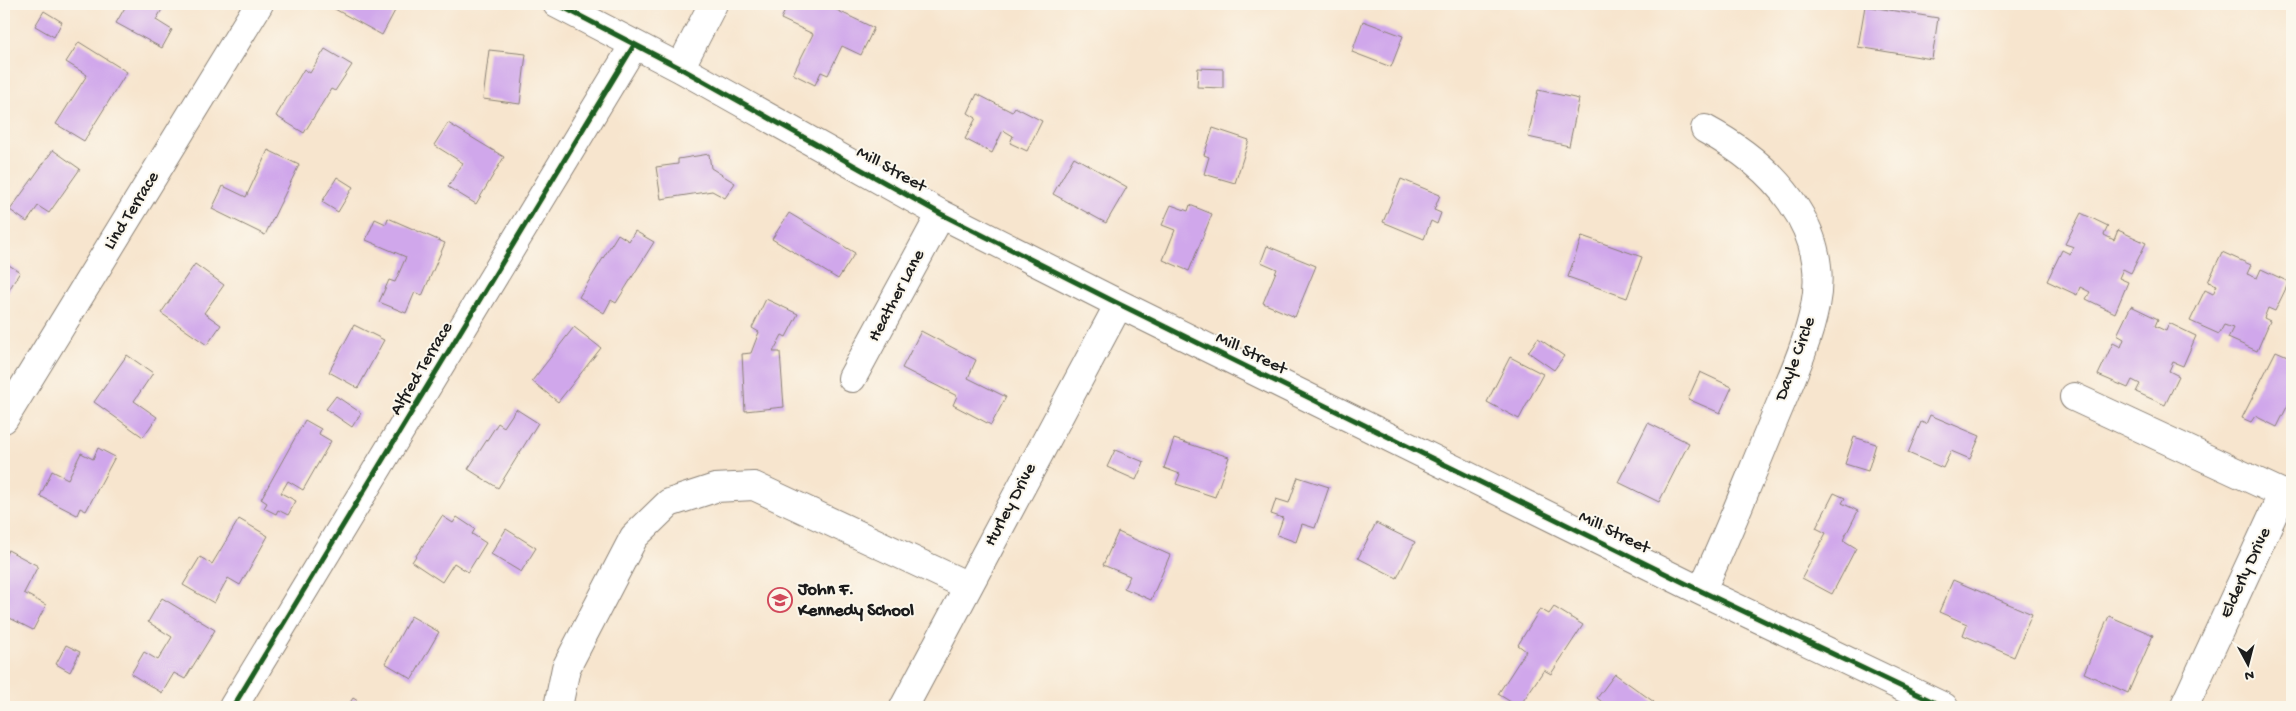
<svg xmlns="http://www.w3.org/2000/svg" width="2296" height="711" viewBox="0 0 2296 711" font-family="'Gochi Hand',sans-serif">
<rect width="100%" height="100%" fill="#fbf7ec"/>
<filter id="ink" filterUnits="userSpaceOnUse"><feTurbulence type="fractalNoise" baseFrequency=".02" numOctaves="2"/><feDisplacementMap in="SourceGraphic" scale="10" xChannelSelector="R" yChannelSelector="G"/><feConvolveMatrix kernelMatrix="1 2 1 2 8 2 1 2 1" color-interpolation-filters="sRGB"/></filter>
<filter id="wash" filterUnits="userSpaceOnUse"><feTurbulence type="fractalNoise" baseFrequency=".0096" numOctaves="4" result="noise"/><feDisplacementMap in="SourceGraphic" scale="20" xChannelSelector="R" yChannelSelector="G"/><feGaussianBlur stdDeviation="1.12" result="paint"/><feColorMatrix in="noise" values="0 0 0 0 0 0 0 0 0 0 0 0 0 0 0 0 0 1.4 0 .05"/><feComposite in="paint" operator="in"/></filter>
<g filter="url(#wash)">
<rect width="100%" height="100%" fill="#f7e5ce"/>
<g id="blocks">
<path fill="#d0a7eb" d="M127 4H165L156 20 172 30 162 48 116 23Z
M336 4H391L397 7 382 35 333 8Z
M788 4H824L874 28 861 55 842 46 828 75 821 72 815 85 793 74 813 34 781 19Z
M1865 6 1938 18 1932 59 1858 47Z
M44 11 62 22 54 37 35 26Z
M1363 21 1403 36 1391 67 1352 52Z
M79 42 127 72 84 141 56 124 87 75 66 62Z
M325 49 352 65 335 91 331 89 304 133 276 116 304 69 310 73Z
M489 50 526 54 520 104 483 99Z
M1198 68 1223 69V88L1197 87Z
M1538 90 1579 99 1569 146 1528 137Z
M977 94 1012 112 1015 107 1042 121 1027 151 1010 143 1013 136 1003 130 992 153 965 139 976 118 968 113Z
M448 123 504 157 476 204 448 187 463 163 434 145Z
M1213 128 1249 140 1235 183 1204 174 1209 157 1204 155Z
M53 150 80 169 49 213 38 206 27 222 10 210Z
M268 150 299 165 265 235 212 209 223 186 246 197Z
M709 154 711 168 735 183 725 198 712 191 661 199 656 167 678 164V159Z
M1074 157 1127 187 1106 223 1053 194Z
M337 177 353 187 338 212 322 202Z
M1401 179 1440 195 1434 210 1441 213 1437 224 1431 221 1424 239 1383 222Z
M1171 205 1188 211 1190 205 1212 214 1189 271 1163 260 1175 230 1162 225Z
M789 213 855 253 838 279 772 239Z
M2081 213 2108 226 2104 235 2114 240 2118 230 2146 243 2131 273 2123 269 2119 278 2128 282 2115 313 2086 299 2090 292 2080 287 2077 295 2047 281 2062 250 2070 254 2074 247 2065 244Z
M388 218 445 243 422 296 415 292 406 313 379 302 389 280 395 282 406 257 366 240 375 219 386 224Z
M635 231 654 242 616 303 611 300 604 313 579 297 618 234 629 241Z
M1582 236 1642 257 1627 298 1568 277Z
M1267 246 1316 266 1295 317 1263 303 1277 269 1261 262Z
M2222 252 2251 265 2247 274 2257 278 2261 269 2289 282 2275 311 2268 308 2264 318 2270 321 2257 351 2228 338 2233 328 2224 325 2219 334 2190 321 2205 290 2213 294 2217 285 2208 282Z
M4 262 20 272 4 298Z
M195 264 224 285 204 313 221 325 207 345 161 313Z
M766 299 798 314 786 337 782 335 773 352H780L784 407 745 411 742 354 751 353 759 332 752 328Z
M2131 306 2158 319 2155 326 2166 331 2169 323 2196 336 2183 366 2173 362 2169 371 2179 376 2165 405 2136 392 2140 384 2132 380 2128 388 2098 375 2113 343 2121 347 2124 339 2117 335Z
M354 325 384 340 358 388 329 372Z
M574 327 601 348 558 402 532 381Z
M921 331 976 360 968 378 1006 397 991 425 953 405 957 396 902 368Z
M1538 338 1564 356 1554 370 1528 352Z
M2276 351 2292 358V397L2277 427 2255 416 2251 422 2242 418Z
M127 355 153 373 134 401 157 417 143 437 94 402Z
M1510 357 1543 374 1519 419 1487 402Z
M1700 372 1732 387 1720 413 1688 399Z
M336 396 361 413 352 427 326 409Z
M516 409 538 423 498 488 468 469 498 423 504 427Z
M1930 415 1980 436 1970 459 1951 451 1943 468 1908 453 1921 422 1926 424Z
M305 420 321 429 319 434 331 441 303 490 288 481 281 493 296 501 288 515 278 510 276 514 264 508 267 503 261 499Z
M1648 423 1689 443 1659 502 1618 482Z
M1854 437 1876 444 1868 471 1845 464Z
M1174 439 1229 457 1215 497 1176 484 1180 474 1164 468Z
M98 448 115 457 86 511 80 508 77 515 40 496 52 471 68 479 81 453 93 459Z
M1115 450 1144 462 1136 480 1107 467Z
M1298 477 1329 487 1315 528 1302 524 1296 542 1277 535 1283 518 1271 514 1276 499 1289 503Z
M1834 493 1845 498 1842 503 1858 511 1843 540 1856 548 1832 594 1802 578 1826 533 1816 528Z
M442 516 453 523 457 517 475 529 472 534 486 543 468 572 454 563 442 582 412 562Z
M239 519 268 536 240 585 228 578 214 603 183 585 200 557 212 564Z
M1376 523 1415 542 1397 578 1358 558Z
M506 529 536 548 521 572 491 554Z
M1118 532 1170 555 1151 600 1124 588 1130 576 1103 565Z
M8 550 38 566 24 593 46 605 33 630 4 615V559Z
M1953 580 2032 614 2014 657 1963 635 1967 624 1939 612Z
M162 598 215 630 185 679 174 673 162 693 131 674 144 652 158 660 172 637 148 622Z
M1554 607 1583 625 1551 674 1544 670 1519 707 1498 694 1526 651 1518 645 1540 609 1549 614Z
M411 616 439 632 412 679 385 663Z
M2109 616 2153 635 2128 693 2084 673Z
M66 645 80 652 70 672 56 664Z
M1615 674 1654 702 1651 707H1604L1606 705 1597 698Z
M353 698 368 707H347Z"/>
</g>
</g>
<g filter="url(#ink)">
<use href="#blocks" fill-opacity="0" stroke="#8a8075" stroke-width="1"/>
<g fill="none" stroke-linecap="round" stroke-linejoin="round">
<defs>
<path id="minor" d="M557 4 680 68 941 214 1119 304 1701 591 1944 707
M680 68 713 4
M852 378 941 214
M2074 397 2292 498
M4 419 259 4
M1701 591C1727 538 1748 482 1771 427 1787 387 1807 348 1815 306 1831 225 1770 164 1705 129
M233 707 634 45
M558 707 566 668 634 537 669 503 715 488 754 486 968 586
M904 707 1119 304
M2184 707 2283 493"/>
</defs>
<use href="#minor" stroke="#8a8075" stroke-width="30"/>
<use href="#minor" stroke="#fff" stroke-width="28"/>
<defs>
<path id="cycleway" d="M557 4 680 68 941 214 1119 304 1701 591 1944 707
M233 707 634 45"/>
</defs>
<use href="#cycleway" stroke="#fbf7ec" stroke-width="8"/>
<use href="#cycleway" stroke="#1b5e20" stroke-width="5"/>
</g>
</g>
<defs>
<symbol id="school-ring" viewBox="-11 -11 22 22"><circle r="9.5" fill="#fbf7ec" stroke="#d1495b" stroke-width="1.5"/><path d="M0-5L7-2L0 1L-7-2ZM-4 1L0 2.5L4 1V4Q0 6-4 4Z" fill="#d1495b"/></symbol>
</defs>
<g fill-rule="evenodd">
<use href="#school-ring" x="766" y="586" width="28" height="28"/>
</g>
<g text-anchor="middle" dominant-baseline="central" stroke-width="4" stroke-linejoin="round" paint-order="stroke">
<g font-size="18" fill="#1c1c1c" stroke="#fbf7ec">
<text transform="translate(891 170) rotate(29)">Mill Street</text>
<text transform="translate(132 211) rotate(-58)">Lind Terrace</text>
<text transform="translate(897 296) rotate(-62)">Heather Lane</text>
<text transform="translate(1251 354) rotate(26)">Mill Street</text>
<text transform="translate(1796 359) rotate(-70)">Dayle Circle</text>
<text transform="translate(422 369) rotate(-59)">Alfred Terrace</text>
<text transform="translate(1011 505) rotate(-62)">Hurley Drive</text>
<text transform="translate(1614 533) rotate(26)">Mill Street</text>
<text transform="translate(2246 573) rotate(-65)">Elderly Drive</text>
</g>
<g font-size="18" font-weight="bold" fill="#1c1c1c" stroke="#fbf7ec" text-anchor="start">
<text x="798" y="590">John F.<tspan x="798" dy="21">Kennedy School</tspan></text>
</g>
</g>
<rect width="2296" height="711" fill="none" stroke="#fbf7ec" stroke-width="20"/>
<g transform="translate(2248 664) rotate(173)" stroke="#fbf7ec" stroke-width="4" paint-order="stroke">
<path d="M0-4L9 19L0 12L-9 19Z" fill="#1c1c1c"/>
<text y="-8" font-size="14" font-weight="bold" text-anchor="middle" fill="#1c1c1c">N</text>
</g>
</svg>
